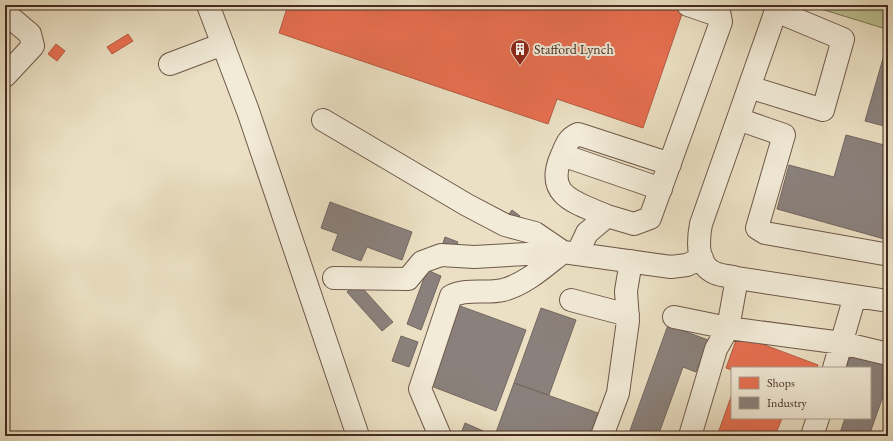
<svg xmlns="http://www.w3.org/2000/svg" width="893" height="441" viewBox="0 0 893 441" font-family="'EB Garamond',serif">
<rect width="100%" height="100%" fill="#ebe0c3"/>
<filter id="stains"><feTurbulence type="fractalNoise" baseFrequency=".005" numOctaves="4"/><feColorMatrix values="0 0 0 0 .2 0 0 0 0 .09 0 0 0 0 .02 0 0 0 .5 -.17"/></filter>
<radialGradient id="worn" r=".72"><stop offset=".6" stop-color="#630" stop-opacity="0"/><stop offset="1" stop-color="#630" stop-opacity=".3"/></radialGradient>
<path fill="#bbc191" stroke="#807659" d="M808 5H884L888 7 886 29Z"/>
<path fill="#e76f51" stroke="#b65b43" d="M288 5H664L683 11 643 128 557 99 548 124 279 33Z
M128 34 133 41 112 54 107 47Z
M5 44 10 48 5 54Z
M56 44 65 51 57 61 48 54Z
M738 335 818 365 817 368H732V370L726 368Z
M732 394V418H782L775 436H717Z"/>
<path fill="#8a817c" stroke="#756761" d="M888 41V127L865 121Z
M846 135 888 146V240L777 209 789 165 834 177Z
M330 202 412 232 402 260 367 247 361 261 332 250 338 234 321 228Z
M512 210 520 216 515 224 506 218Z
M445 237 458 242 456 247 443 243Z
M427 270 441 276 421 330 407 324Z
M357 282 393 322 382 331 347 292Z
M460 306 526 330 496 411 431 386Z
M541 308 576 320 549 395 514 383Z
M668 325 708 340 696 372 683 367 658 436H628Z
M401 336 418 342 409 367 392 361Z
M852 352 888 365V382L869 436H839L845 418H870V368H846Z
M514 383 598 413 590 436 495 435Z
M465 423 490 434 489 436H460Z"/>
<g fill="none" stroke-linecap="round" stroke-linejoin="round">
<defs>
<path id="minor" d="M208 5 248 111 358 436
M778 5 701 224C698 240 696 265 715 273 722 276 730 276 737 278L888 301
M5 13 30 34 33 46 5 76
M170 64 223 44
M749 87 823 110 843 39 776 11
M738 119 784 135 757 228 765 233 884 254
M323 120 467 205 505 225 535 233 563 252
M562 155 661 189
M607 216C578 203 544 197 561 157 566 146 567 139 578 134L670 164
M577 254 587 233 607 216 634 224 650 218 721 22 720 16 688 5
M334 278 408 279 422 262 441 255 474 257 563 252 671 267 687 265 702 258
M571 300 628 315
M674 317 728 328 842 343 888 354
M834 368 855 296
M440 436 420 389 451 296C468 288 486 294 503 290 526 284 545 266 563 252
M602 436 618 393 628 321 626 291 631 261
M690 436 716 349 728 328 737 278
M812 436 818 418"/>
</defs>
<use href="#minor" stroke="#6e584a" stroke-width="24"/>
<use href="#minor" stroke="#f2ebd8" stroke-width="22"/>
</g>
<defs>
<symbol id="building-pin" viewBox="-11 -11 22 30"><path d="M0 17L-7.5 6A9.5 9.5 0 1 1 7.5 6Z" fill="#8f2418" stroke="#f2ebd8"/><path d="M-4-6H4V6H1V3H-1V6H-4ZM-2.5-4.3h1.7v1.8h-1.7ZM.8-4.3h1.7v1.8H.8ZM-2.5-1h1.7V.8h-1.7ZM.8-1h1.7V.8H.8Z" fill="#fff"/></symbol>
</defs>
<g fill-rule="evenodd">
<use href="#building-pin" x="509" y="38" width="22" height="30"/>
</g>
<g text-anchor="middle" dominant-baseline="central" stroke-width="4" stroke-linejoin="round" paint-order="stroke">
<g font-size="14" fill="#442b21" stroke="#f2ebd8" text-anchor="start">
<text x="534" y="49">Stafford Lynch</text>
</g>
</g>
<rect width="893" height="441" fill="none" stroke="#ebe0c3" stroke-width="20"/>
<rect x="6" y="6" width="881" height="429" fill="none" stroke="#442b21" stroke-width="2"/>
<rect x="10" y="10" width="873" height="421" fill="none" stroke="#442b21"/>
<rect x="731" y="367" width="140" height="52" fill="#f2ebd8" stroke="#ac9e8f"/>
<rect x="739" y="377" width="20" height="12" fill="#e76f51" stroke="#ac9e8f"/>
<text x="767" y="387" font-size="12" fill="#442b21">Shops</text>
<rect x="739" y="397" width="20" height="12" fill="#8a817c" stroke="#ac9e8f"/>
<text x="767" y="407" font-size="12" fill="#442b21">Industry</text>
<rect width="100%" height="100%" filter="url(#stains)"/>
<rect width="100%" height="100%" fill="url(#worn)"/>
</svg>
